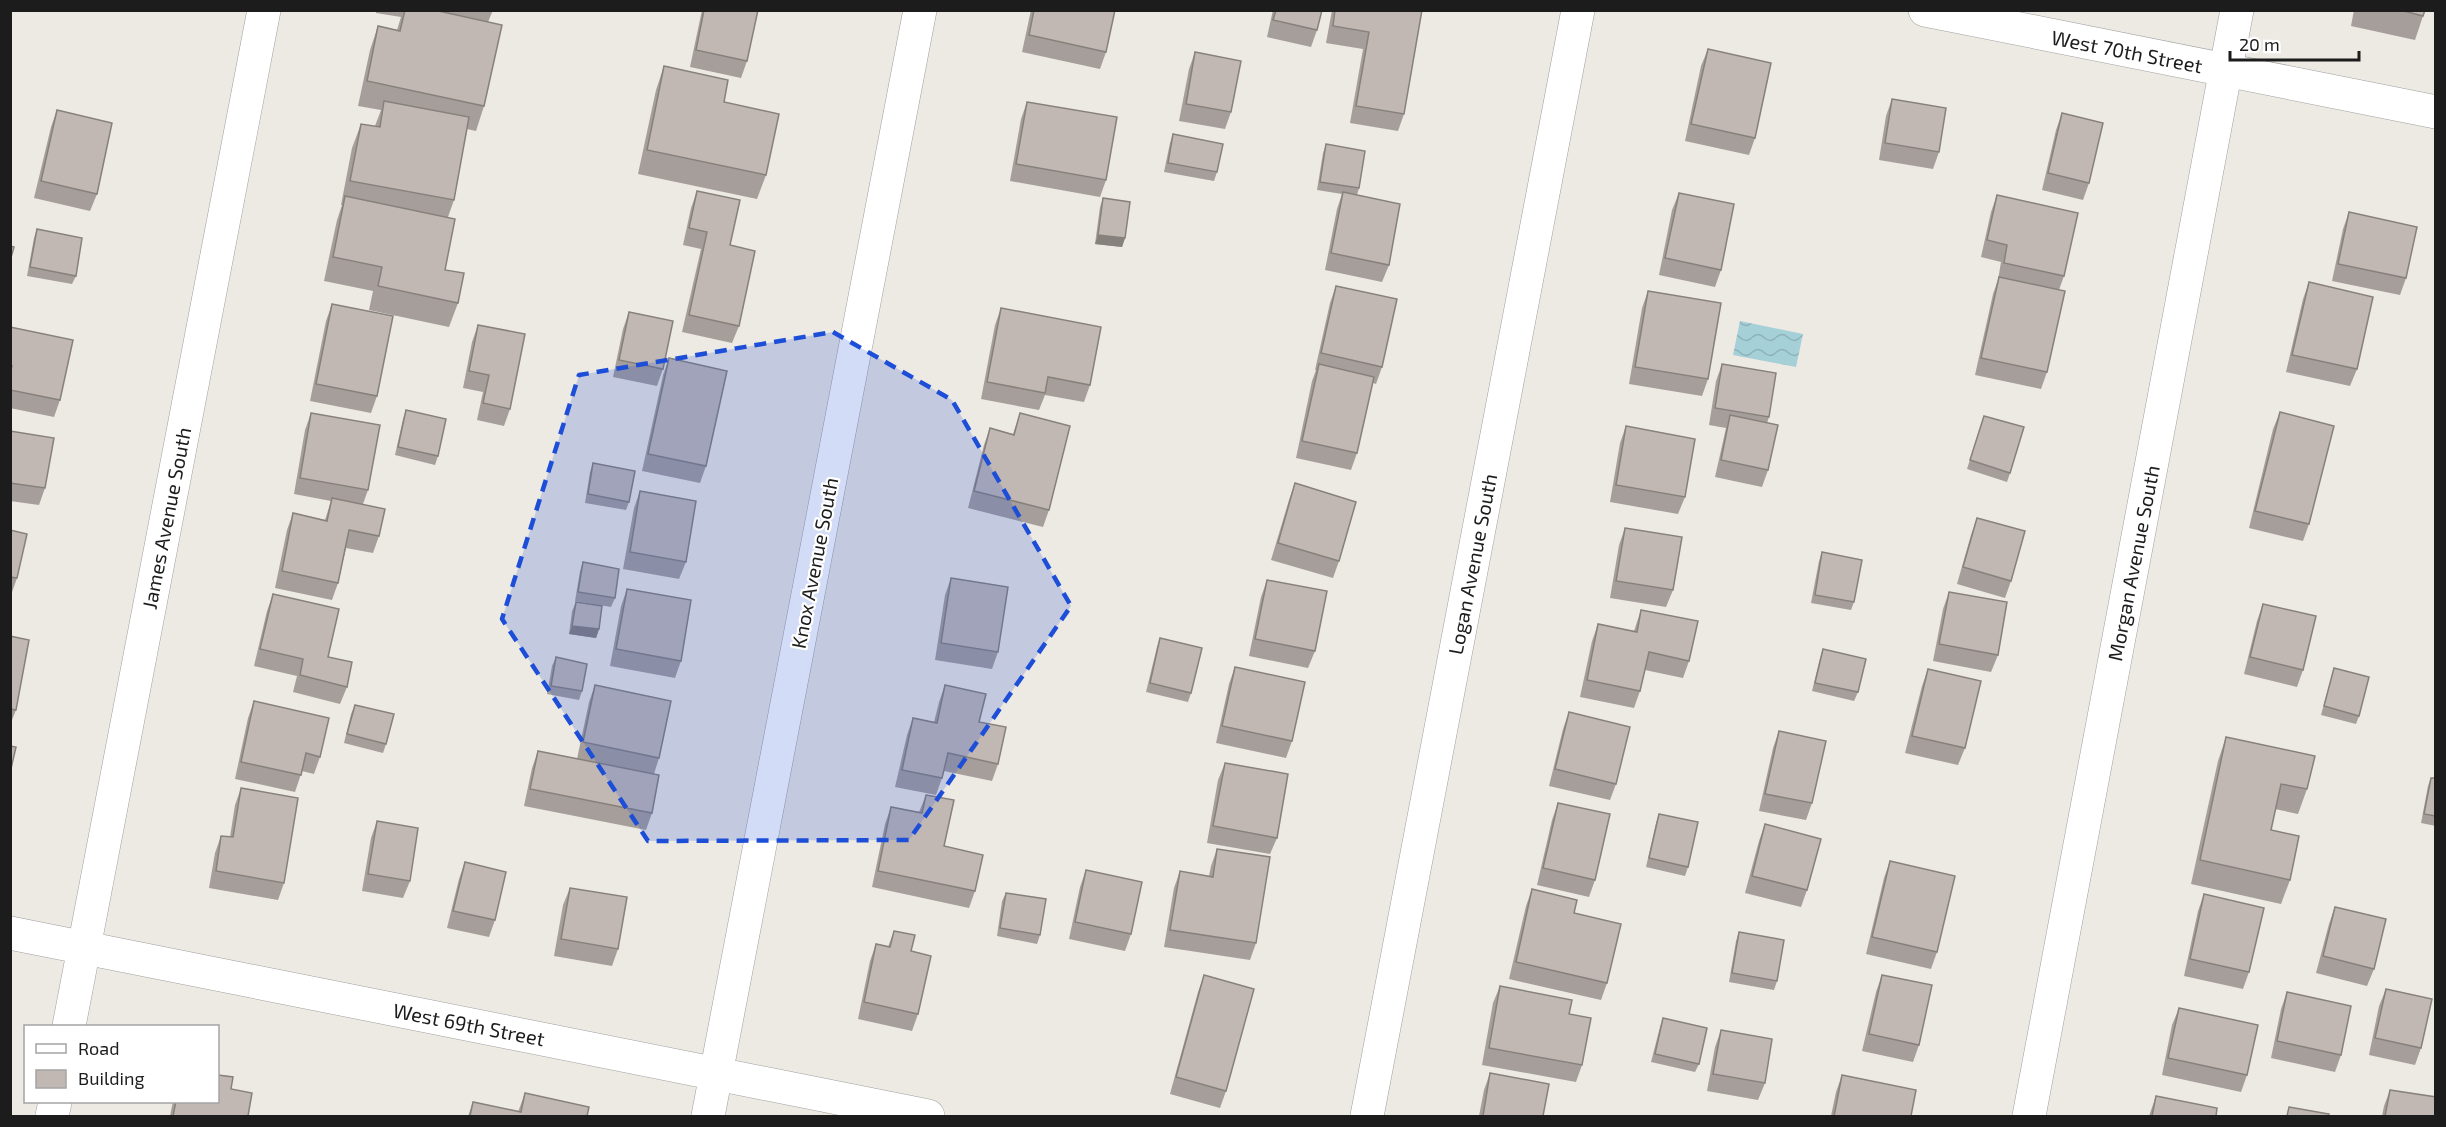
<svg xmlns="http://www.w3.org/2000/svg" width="2446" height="1127" viewBox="0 0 2446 1127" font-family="'Exo 2',sans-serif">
<defs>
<pattern id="water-waves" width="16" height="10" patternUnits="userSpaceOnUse" patternTransform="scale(1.5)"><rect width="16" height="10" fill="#a6d0d8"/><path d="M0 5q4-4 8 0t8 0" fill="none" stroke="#8eb2b9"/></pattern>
</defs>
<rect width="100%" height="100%" fill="#ede9e3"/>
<path fill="url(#water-waves)" d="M1740 321 1803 334 1796 367 1733 355Z"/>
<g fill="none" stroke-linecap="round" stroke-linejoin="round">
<defs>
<path id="minor" d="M10 933 928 1116
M69 1026 264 10
M52 1116 55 1102
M708 1116 920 10
M1367 1116 1578 10
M2029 1116 2237 10"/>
<path id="tertiary" d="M1925 10 2436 112"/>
</defs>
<use href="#minor" stroke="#a0a0a0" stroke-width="34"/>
<use href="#tertiary" stroke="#a0a0a0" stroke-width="34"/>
<use href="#minor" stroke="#fff" stroke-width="33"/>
<use href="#tertiary" stroke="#fff" stroke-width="33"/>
</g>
<path fill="#a69e9a" d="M376 10H493L488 22 484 106 476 131 467 129 454 200 448 217 445 270 458 303 449 327 369 310 373 291 324 281 337 220 342 205H341L352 148 361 124 375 126 381 110 358 106 370 50 378 26 397 30 401 17 376 13Z
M702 10H758L747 61 741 78 690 67Z
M1031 10H1115L1106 52 1100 69 1022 52Z
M1273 10H1322L1317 30 1311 47 1267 37Z
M1332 10H1422L1404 114 1398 131 1350 123 1363 49 1326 43Z
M2354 10H2425L2415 40 2351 26Z
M1708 49 1755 138 1749 155 1685 141 1701 66Z
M1195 52 1231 112 1225 129 1179 121 1189 69Z
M664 66 724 102 766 175 757 199 638 174 656 90Z
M1892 99 1939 152 1933 169 1879 160 1886 116Z
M1027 102 1106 180 1100 197 1010 181 1021 119Z
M57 110 97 194 90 211 34 198 51 127Z
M2062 113 2089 183 2083 200 2042 190 2056 130Z
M1173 134 1217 172 1214 181 1164 172 1170 143Z
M1326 144 1359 188 1357 195 1389 265 1382 282 1325 270 1337 209 1342 194 1317 190 1323 153Z
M697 191 739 326 732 343 682 332 701 249 683 245 691 208Z
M1679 193 1721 270 1715 287 1659 275 1672 210Z
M1997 195 2064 276 2059 290 2047 372 2041 389 1975 375 1993 294 1998 280 2001 262 1981 257 1991 212Z
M1103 198 1125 238 1122 247 1095 244 1100 207Z
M2349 212 2406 278 2400 295 2332 281 2343 229Z
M37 229 76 276 72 284 27 276 34 238Z
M2309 282 2357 369 2350 386 2286 372 2303 299Z
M1336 286 1382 367 1376 384 1373 383 1357 453 1351 470 1296 458 1312 381 1316 370H1315L1330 303Z
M1648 291 1708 379 1702 396 1629 384 1642 308Z
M332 304 377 396 371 413 310 401 326 321Z
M1001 308 1090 385 1084 402 1045 395 1039 410 981 399 995 325Z
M629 312 663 369 657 386 613 377 623 329Z
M478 325 510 409 504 426 477 420 483 392 463 388 472 342Z
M10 327 60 400 54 417 10 408Z
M669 358 706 466 700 483 642 471 663 375Z
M1722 364 1769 417 1767 423 1768 470 1762 487 1715 477 1726 428 1709 425 1716 381Z
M406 410 438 456 435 465 395 455 403 419Z
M2280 412 2309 524 2303 541 2249 528 2273 429Z
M311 413 368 490 363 504 379 536 373 553 346 548 338 583 332 600 275 588 287 530 293 513 325 520 331 501 294 494 305 430Z
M1020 413 1049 510 1043 527 968 508 984 445 990 428 1013 434Z
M1984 416 2010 473 2007 482 1967 469Z
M1626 426 1685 497 1678 514 1610 502 1620 443Z
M10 431 45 488 39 505 10 501Z
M593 463 629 502 626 510 585 503 590 472Z
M1295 483 1339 561 1333 578 1271 560 1289 500Z
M640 491 686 562 679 579 623 569 634 508Z
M1977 518 2011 581 2005 598 1957 584 1971 535Z
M1625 528 1673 590 1666 607 1610 598 1619 545Z
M10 530 17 578 11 595H10Z
M1822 552 1854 602 1851 610 1811 603 1819 561Z
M583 562 615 598 611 607 575 601 580 571Z
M951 578 998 652 992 669 935 660 945 595Z
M1267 580 1315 651 1308 668 1249 656 1261 597Z
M627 589 681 661 675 678 610 666 621 606Z
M1949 592 1998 655 1991 672 1933 661 1943 609Z
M273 594 347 687 340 704 293 692 297 676 254 666 267 611Z
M576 602 599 629 596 638 569 634 572 611Z
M2263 604 2303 670 2297 687 2244 674 2257 621Z
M1641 610 1689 661 1683 678 1645 670 1640 691 1634 708 1580 697 1592 641 1598 624 1634 631Z
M10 636 16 710 10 725Z
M1160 638 1191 693 1188 702 1146 692 1157 647Z
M1823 649 1858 692 1854 701 1812 691 1820 658Z
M556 657 582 691 579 700 547 694 552 666Z
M1235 667 1292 741 1286 758 1216 743 1229 684Z
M2334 668 2359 716 2356 724 2321 715Z
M1928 669 1965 748 1958 765 1905 753 1922 686Z
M595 685 659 758 654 774 652 813 646 830 524 806 532 768 538 751 577 759 589 702Z
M945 685 979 722 998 764 992 781 944 771 942 778 936 795 895 787 907 735 913 718 934 722 939 702Z
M254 701 320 757 314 774 302 771 295 792 235 779 248 718Z
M355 705 386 744 383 753 344 743 351 714Z
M1569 712 1616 784 1610 800 1549 786 1563 729Z
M1779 731 1812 803 1806 820 1759 811 1773 748Z
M2226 737 2307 789 2298 814 2275 809 2271 830 2290 880 2281 904 2191 884 2218 761Z
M1225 763 1277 838 1270 854 1207 843 1218 780Z
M2431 778H2436V826L2421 823 2428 786Z
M241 788 284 883 278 900 209 888 215 853 221 836 230 837 235 805Z
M926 795 944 846 975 891 969 908 872 887 885 824 891 807 919 812Z
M1558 803 1595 880 1589 897 1537 885 1552 820Z
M1659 814 1688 867 1685 876 1646 867 1656 823Z
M377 821 410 881 403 898 362 891 371 838Z
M1765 824 1807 890 1801 907 1745 893 1759 841Z
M1217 849 1256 943 1250 960 1164 947 1174 888 1180 871 1209 876 1211 866Z
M1890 861 1937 952 1931 969 1866 954 1884 878Z
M465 862 495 920 489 937 447 928 459 879Z
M1086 870 1131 934 1125 951 1069 939 1080 887Z
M570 888 618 949 612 966 554 956 563 905Z
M1532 889 1574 913 1607 983 1601 1000 1509 979 1526 906Z
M1006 893 1040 935 1037 944 997 936 1002 901Z
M2204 894 2249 972 2243 989 2184 976 2198 911Z
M2335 907 2374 969 2367 986 2316 973 2329 924Z
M894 931 918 1014 912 1031 858 1019 870 961 876 944 888 947Z
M1739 932 1777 981 1774 990 1729 982 1736 941Z
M1204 975 1226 1091 1220 1108 1170 1094 1198 992Z
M1882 975 1919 1045 1913 1062 1862 1051 1876 992Z
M1500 986 1569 1014 1582 1065 1576 1082 1482 1065 1493 1003Z
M2386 989 2421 1048 2415 1065 2369 1055 2379 1006Z
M2287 992 2341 1055 2335 1072 2271 1058 2281 1009Z
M2179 1008 2247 1075 2241 1092 2162 1075 2172 1025Z
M1663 1018 1699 1064 1695 1072 1651 1062 1660 1027Z
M1721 1030 1765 1083 1758 1100 1707 1091 1715 1047Z
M1490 1073 1543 1116H1479L1484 1090Z
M1842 1075 1911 1116H1831L1836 1092Z
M231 1089 248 1116H170L173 1101H218Z
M2390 1090 2436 1116H2382L2384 1106Z
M525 1093 587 1116H468L473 1102 518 1112Z
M2156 1096 2216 1116H2149Z"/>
<path fill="#87817d" d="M1098 235 1125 238 1122 247 1095 244Z
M572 626 599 629 596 638 569 634Z"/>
<path fill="#c1b8b3" stroke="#87817d" stroke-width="1.5" d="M405 10H434L502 25 484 106 367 81 378 26 400 31Z
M704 10H758L747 61 696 50Z
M1034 10H1115L1106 52 1029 35Z
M1276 10H1322L1317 30 1273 20Z
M1335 10H1422L1404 114 1356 106 1369 32 1333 26Z
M2400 10H2425L2423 16Z
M1708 49 1771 63 1755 138 1691 124Z
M1195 52 1241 61 1231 112 1186 104Z
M664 66 728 80 724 102 779 114 766 175 647 150Z
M1892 99 1946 108 1939 152 1885 143Z
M384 101 469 117 454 200 350 181 361 124 380 127Z
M1027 102 1117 117 1106 180 1016 164Z
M57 110 112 123 97 194 41 181Z
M2062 113 2103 123 2089 183 2048 173Z
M1173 134 1223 144 1217 172 1168 163Z
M1326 144 1365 151 1359 188 1320 182Z
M697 191 740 200 730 245 755 251 739 326 689 315 707 232 689 228Z
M1343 192 1400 204 1389 265 1331 253Z
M1679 193 1734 204 1721 270 1665 258Z
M1997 195 2078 213 2064 276 2004 263 2007 245 1987 240Z
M345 196 455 219 445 270 464 273 458 303 378 286 382 267 333 257Z
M1103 198 1130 202 1125 238 1098 235Z
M2349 212 2417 227 2406 278 2338 264Z
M37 229 82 238 76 276 30 267Z
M10 246 14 247 10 261Z
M1999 277 2065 291 2047 372 1981 358Z
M2309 282 2373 297 2357 369 2292 355Z
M1336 286 1397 299 1382 367 1321 353Z
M1648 291 1721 303 1708 379 1635 367Z
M332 304 393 316 377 396 316 384Z
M1001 308 1101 327 1090 385 1048 377 1045 393 987 382Z
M629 312 673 321 663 369 619 360Z
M478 325 525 334 510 409 483 403 489 375 469 371Z
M10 327 73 340 60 400 10 390V372L12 366 10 365Z
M669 358 727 371 706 466 648 454Z
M1319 364 1374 377 1357 453 1302 441Z
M1722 364 1776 373 1769 417 1715 408Z
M406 410 446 419 438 456 398 447Z
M2280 412 2334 426 2309 524 2255 511Z
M311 413 380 425 368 490 300 478Z
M1020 413 1070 426 1049 510 974 491 990 428 1014 435Z
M1730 415 1778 425 1768 470 1721 460Z
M1984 416 2024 427 2010 473 1970 460Z
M1626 426 1695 439 1685 497 1616 485Z
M10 431 54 438 45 488 10 483Z
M593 463 635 471 629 502 588 494Z
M1295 483 1356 502 1339 561 1278 543Z
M640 491 696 501 686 562 630 552Z
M332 498 385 509 379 536 349 530 338 583 282 571 293 513 327 521Z
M1977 518 2025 531 2011 581 1963 567Z
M1625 528 1682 537 1673 590 1616 581Z
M10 530 27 534 17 578 10 577Z
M1822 552 1862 560 1854 602 1815 595Z
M583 562 619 569 615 598 578 592Z
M951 578 1008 587 998 652 941 643Z
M1267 580 1327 591 1315 651 1255 639Z
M627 589 691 600 681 661 616 649Z
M1949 592 2007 602 1998 655 1939 644Z
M273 594 339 609 328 657 352 662 347 687 300 675 303 659 260 649Z
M576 602 602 606 599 629 572 626Z
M2263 604 2316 616 2303 670 2250 657Z
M1641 610 1698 621 1689 661 1649 652 1640 691 1587 680 1598 624 1637 632Z
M10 636 29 640 16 710 10 709Z
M1160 638 1202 648 1191 693 1150 683Z
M1823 649 1866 659 1858 692 1815 683Z
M556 657 587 664 582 691 551 686Z
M1235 667 1305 682 1292 741 1222 726Z
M2334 668 2369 677 2359 716 2324 706Z
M1928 669 1981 681 1965 748 1912 736Z
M595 685 671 701 659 758 583 742Z
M945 685 986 694 979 722 1006 727 998 764 948 753 942 778 902 770 913 718 937 723Z
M254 701 329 718 320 757 306 753 301 775 241 762Z
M355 705 394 714 386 744 347 734Z
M1569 712 1630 727 1616 784 1555 769Z
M1779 731 1826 741 1812 803 1765 794Z
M2226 737 2315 756 2307 789 2281 784 2271 830 2299 836 2290 880 2200 860Z
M10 746 16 747 10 773Z
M538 751 659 775 652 813 530 789Z
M1225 763 1288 774 1277 838 1213 826Z
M2431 778H2436V816L2424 814Z
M241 788 298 798 284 883 216 871 221 836 233 837Z
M926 795 954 800 944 846 983 855 975 891 878 871 891 807 922 813Z
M1558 803 1610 814 1595 880 1543 868Z
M1659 814 1698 822 1688 867 1649 858Z
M377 821 418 828 410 881 368 874Z
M1765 824 1821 839 1807 890 1752 876Z
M1217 849 1270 857 1256 943 1170 930 1180 871 1213 877Z
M1890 861 1955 876 1937 952 1872 937Z
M465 862 506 872 495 920 453 911Z
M1086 870 1142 882 1131 934 1075 922Z
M570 888 627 897 618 949 561 939Z
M1532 889 1577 900 1574 913 1621 924 1607 983 1516 962Z
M1006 893 1046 899 1040 935 1000 928Z
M2204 894 2264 908 2249 972 2190 959Z
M2335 907 2386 919 2374 969 2323 956Z
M894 931 915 935 911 951 931 956 918 1014 864 1002 876 944 890 947Z
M1739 932 1784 940 1777 981 1732 973Z
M1204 975 1254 989 1226 1091 1176 1077Z
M1882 975 1932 985 1919 1045 1869 1034Z
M1500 986 1572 1000 1569 1014 1591 1018 1582 1065 1489 1048Z
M2386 989 2432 999 2421 1048 2375 1038Z
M2287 992 2351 1006 2341 1055 2277 1041Z
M2179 1008 2258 1025 2247 1075 2168 1058Z
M1663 1018 1707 1028 1699 1064 1655 1054Z
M1721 1030 1772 1039 1765 1083 1713 1074Z
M1490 1073 1549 1084 1543 1116H1483Z
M218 1075 233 1077 231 1089 252 1093 248 1116H173L176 1101H218Z
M1842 1075 1916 1090 1911 1116H1834Z
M2390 1090 2436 1097V1116H2385Z
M525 1093 589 1107 587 1116H470L473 1102 521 1112Z
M2156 1096 2217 1108 2216 1116H2152Z
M2289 1107 2329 1114 2328 1116H2287Z"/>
<path fill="#1d4ed8" fill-opacity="0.2" stroke="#1d4ed8" stroke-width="4.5" stroke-dasharray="12 8" stroke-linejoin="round" d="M833 332 952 400 1071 606 909 840 648 841 502 619 579 375Z"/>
<g text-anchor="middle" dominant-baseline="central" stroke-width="4.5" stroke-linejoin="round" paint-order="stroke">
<g font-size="20" fill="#1c1c1c" stroke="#fff">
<text transform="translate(2127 51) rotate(11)">West 70th Street</text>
<text transform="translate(166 518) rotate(-79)">James Avenue South</text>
<text transform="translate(814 563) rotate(-79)">Knox Avenue South</text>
<text transform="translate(2133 563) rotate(-79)">Morgan Avenue South</text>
<text transform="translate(1472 564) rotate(-79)">Logan Avenue South</text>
<text transform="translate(469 1024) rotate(11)">West 69th Street</text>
</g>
</g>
<rect width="2446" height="1127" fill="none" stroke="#1c1c1c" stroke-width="24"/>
<rect x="24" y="1025" width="195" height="78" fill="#ffffff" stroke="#a4a4a4" stroke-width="1.5"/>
<rect x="36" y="1044" width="30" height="9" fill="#ffffff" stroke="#a4a4a4" stroke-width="1.5"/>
<text x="78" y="1055" font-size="18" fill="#1c1c1c">Road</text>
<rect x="36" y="1070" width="30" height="18" fill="#c1b8b3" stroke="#a4a4a4" stroke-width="1.5"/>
<text x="78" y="1085" font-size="18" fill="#1c1c1c">Building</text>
<path d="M2230 51v9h129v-9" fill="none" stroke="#1c1c1c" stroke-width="3"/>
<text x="2239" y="51" font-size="18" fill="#1c1c1c" stroke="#ffffff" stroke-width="4.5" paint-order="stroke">20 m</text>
</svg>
